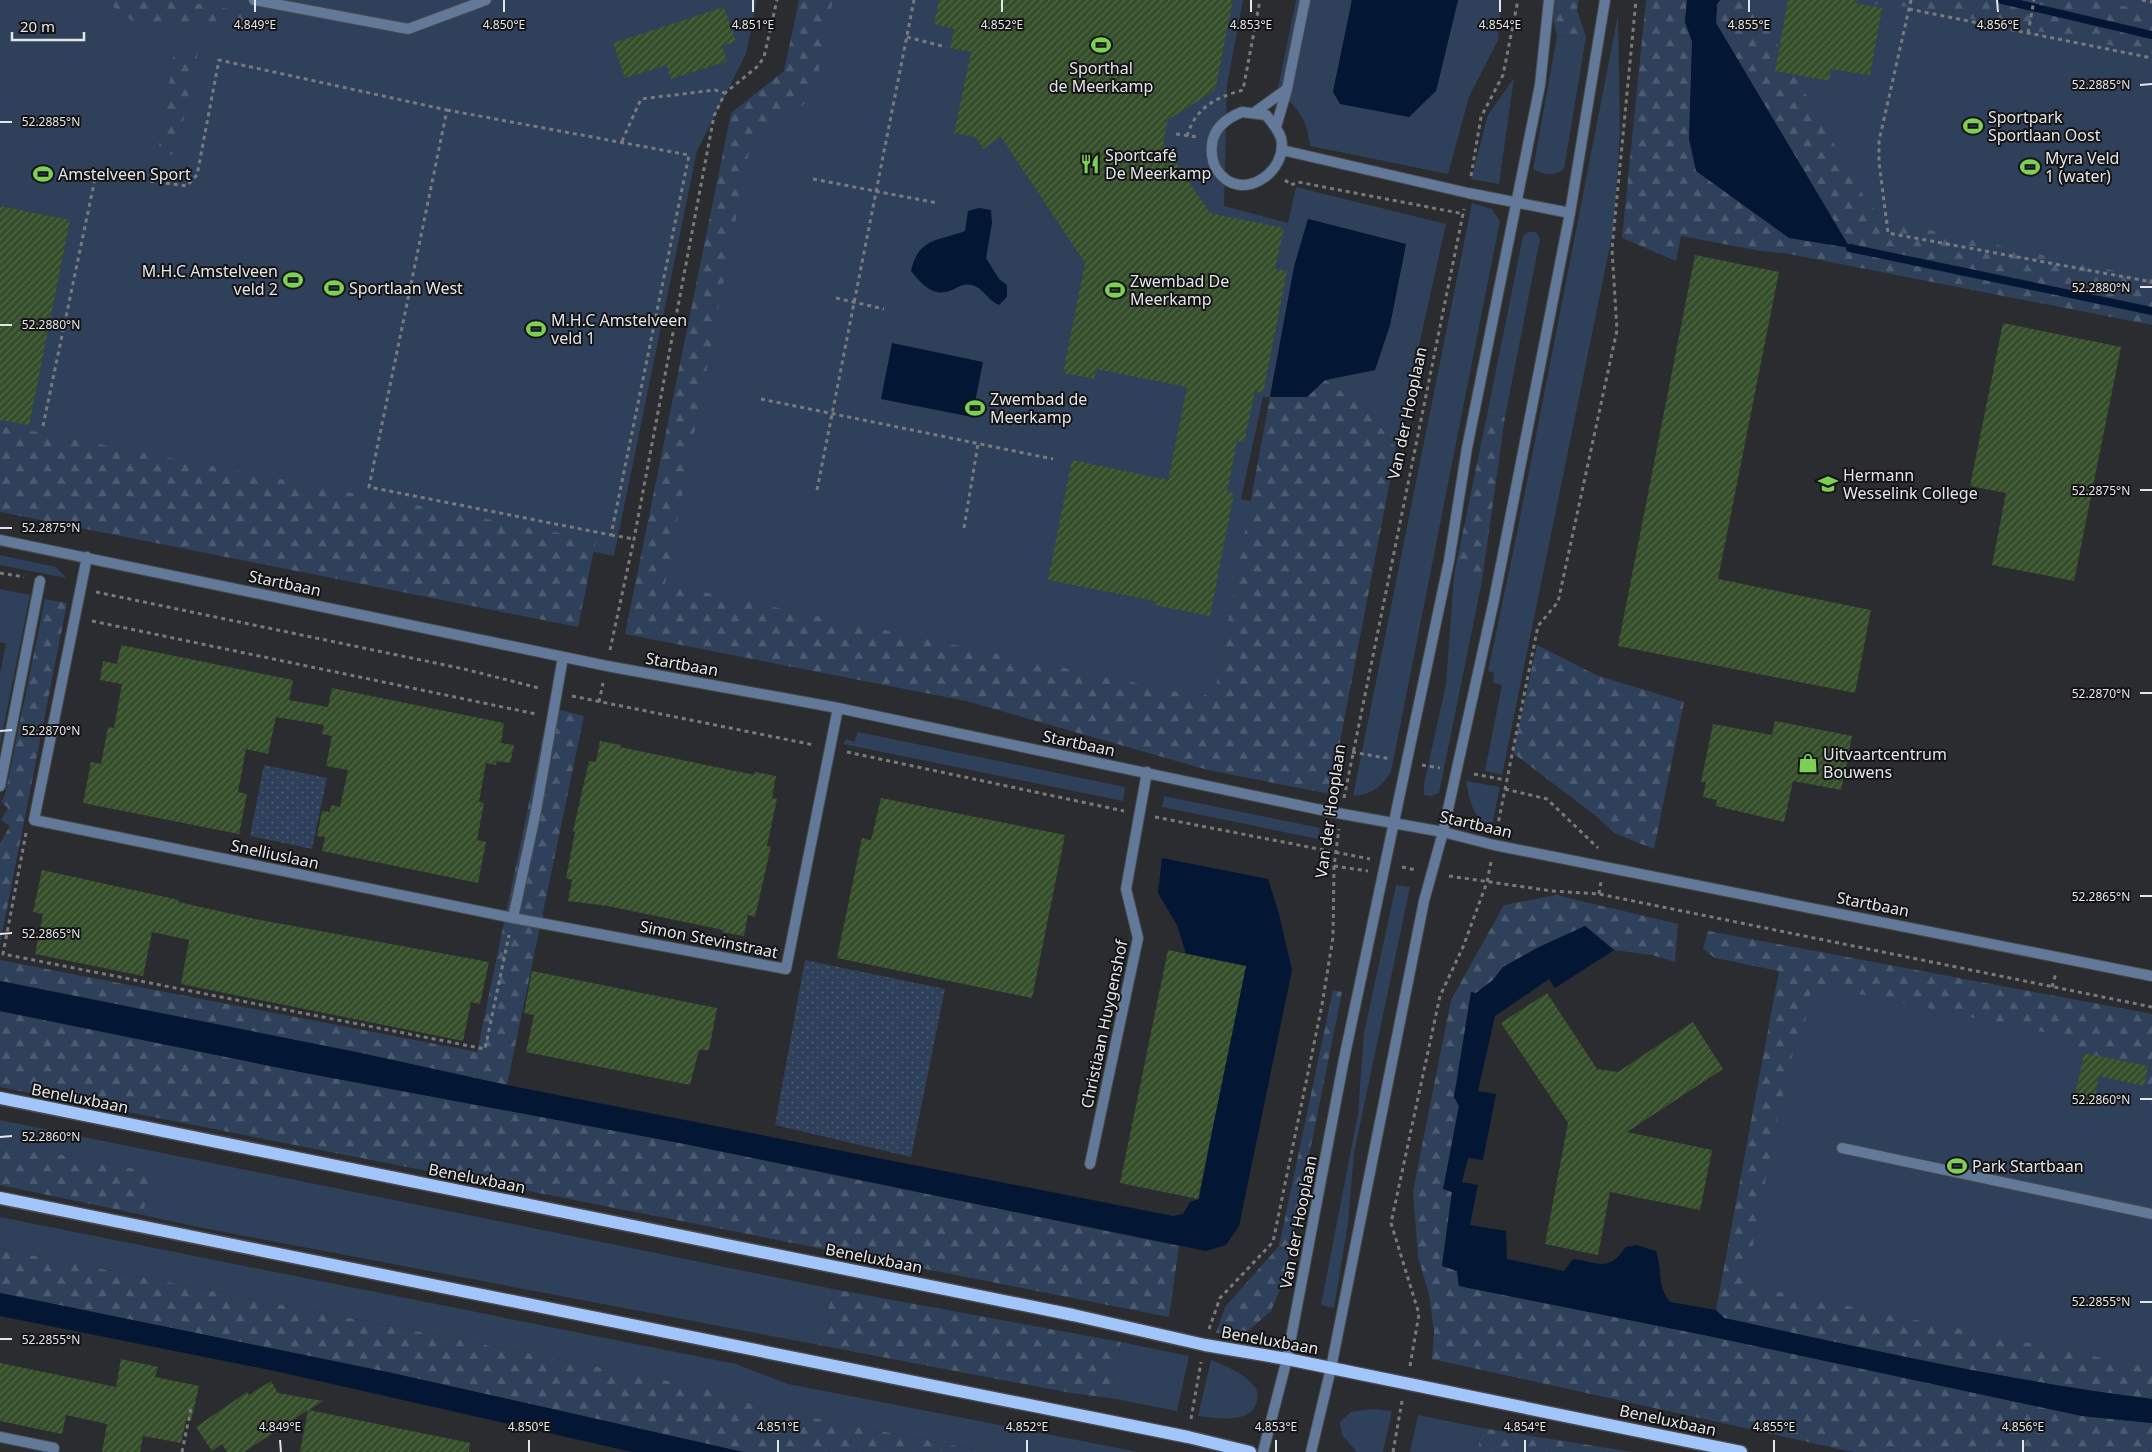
<svg xmlns="http://www.w3.org/2000/svg" width="2152" height="1452" viewBox="0 0 2152 1452" font-family="'Noto Sans',sans-serif">
<defs>
<pattern id="forest-firs" width="22" height="20" patternUnits="userSpaceOnUse" patternTransform="scale(1.25)"><rect width="22" height="20" fill="#2f405a"/><path d="M5 1l3.5 6h-7zM16 11l3.5 6h-7z" fill="#4d5b72"/></pattern>
<pattern id="park-dots" width="8" height="8" patternUnits="userSpaceOnUse" patternTransform="scale(1.25)"><rect width="8" height="8" fill="#2f405a"/><path d="M2 2h.1M6 6h.1" fill="none" stroke="#4d5b72" stroke-width="1.8" stroke-linecap="round"/></pattern>
<pattern id="building-hatch" width="6" height="6" patternUnits="userSpaceOnUse" patternTransform="scale(1.25)"><rect width="6" height="6" fill="#354e2a"/><path d="M-1 1l2-2M0 6l6-6M5 7l2-2" fill="none" stroke="#526749"/></pattern>
</defs>
<rect width="100%" height="100%" fill="#2a2c2f"/>
<path fill="#2f405a" d="M0 0H757L746 54 697 151 614 556 0 425Z
M817 0H1243L1227 85 1224 206 1288 223 1296 187 1446 224 1396 449 1370 412 1325 380 1375 370 1390 325 1406 244 1308 219 1294 267 1270 397H1263L1241 499 1251 501 1216 688 1202 697 653 590 745 140 801 88Z
M1296 0H1352L1333 92 1436 91 1458 0H1501L1498 40 1469 97 1448 174 1310 146C1308 123 1298 104 1277 93Z
M1733 0H2152V296L1855 237Z
M1618 15 1620 131 1614 226 1502 775 1485 771 1502 685 1493 683 1494 673 1488 671 1517 533Z
M1557 36 1586 37 1564 169C1552 177 1545 175 1533 169Z
M1514 78 1499 184 1471 179 1488 115Z
M1472 203 1492 209 1500 221 1391 772C1380 788 1373 794 1353 796Z
M1528 232H1536L1540 239 1505 417 1487 415 1523 236Z
M0 555 56 567 66 578 0 565Z
M1454 575 1482 581 1439 793 1431 796 1424 795V784L1446 684Z
M0 589 30 595 0 745V673L6 644 0 642Z
M858 732 1125 787 1123 801 843 744 846 739 854 742Z
M1466 781 1500 787 1491 830C1474 818 1469 801 1466 781Z
M1164 796 1320 828 1318 839 1162 807Z
M1396 885 1410 887 1354 1153 1348 1223 1334 1308 1321 1305 1358 1114 1364 1033Z
M1799 978 2152 1041V1373L1738 1291Z
M0 1120 833 1289 819 1345 198 1227 143 1215 150 1172 0 1143Z
M0 1217 736 1364 788 1384 1139 1452H988L763 1408 709 1389 0 1249Z
M1121 1342 1189 1356 1177 1411 1110 1398Z
M1211 1360C1226 1366 1244 1373 1254 1386 1258 1390 1258 1396 1257 1401 1251 1425 1216 1418 1198 1416Z
M1371 1409 1392 1411 1383 1452H1357L1342 1435 1340 1422 1351 1412Z
M1418 1415 1482 1428 1477 1452H1410Z"/>
<path fill="url(#forest-firs)" d="M104 0C151 0 226 0 265 22L148 27 134 22Z
M799 0H833L813 98 751 141 665 584 1202 697 1216 687 1270 397H1307L1325 380 1370 412 1396 449 1330 794 1208 770 966 701 625 634 731 113 784 71Z
M1551 0H1579L1577 10 1586 37 1557 36 1550 7Z
M1646 0H1687L1685 22 1692 41 1849 248 1716 23 1717 4 1720 0H1752L1866 200C1884 221 1893 225 1920 228L2152 279V325L1784 253 1761 251 1681 236 1676 261 1622 238Z
M1809 0H2086L2152 11V53L1909 7 1875 4 1873 8Z
M199 47 176 155 158 153 174 54 185 48Z
M1487 415 1505 417 1482 581 1454 575Z
M0 425 596 540 578 627 0 512Z
M45 599 67 603 0 944V843L10 826 1 820 8 808 1 802 5 795Z
M1537 645 1596 675 1684 702 1654 849 1614 833 1596 816 1513 753Z
M549 707 584 716 507 1085 356 1052 0 981V960L477 1052Z
M1556 895 1678 924 1675 962 1652 955 1614 950 1585 926 1537 948 1503 967 1493 980 1476 993 1454 1096 1459 1106 1444 1189 1452 1192 1442 1265 1457 1271 1459 1286 1704 1335 2082 1416 2152 1423V1452H1853L1432 1359 1434 1332 1429 1294 1418 1257 1413 1191 1451 1000 1504 905Z
M1708 931 2152 1014V1103L2141 1101 2148 1066 2060 1048 2062 1036 1812 984 1805 1023 1799 1027 1777 1121 1747 1276 1750 1286 2152 1368V1399C2008 1381 1866 1349 1724 1318L1716 1310 1779 971 1715 958 1703 949Z
M1333 990 1342 992 1284 1280 1271 1311 1246 1333H1216L1225 1307 1279 1246Z
M0 1011 295 1071 685 1144 1179 1246 1169 1317 0 1087Z
M0 1143 151 1172 143 1215 0 1185Z
M0 1249 709 1389 763 1408 988 1452H743L392 1373 0 1293Z
M833 1289 1121 1342 1110 1398 1071 1393 819 1345Z
M1482 1428 1633 1452H1477Z"/>
<path fill="url(#park-dots)" d="M264 765 327 778 312 849 250 836Z
M805 960 945 989 911 1157 775 1125Z"/>
<path fill="#031633" d="M1352 0H1458L1436 91 1409 117 1340 104 1333 92Z
M1687 0H1720L1717 4 1716 23 1850 248 1789 238 1696 171 1689 139 1692 41 1685 22Z
M979 208 991 210 992 223 986 258 999 279 1007 285V297L999 305C987 300 983 287 971 285 962 283 957 289 949 291 932 297 921 283 911 271 918 238 938 241 965 231L968 211Z
M1308 219 1406 244 1390 325 1375 370 1325 380 1307 397H1270L1294 267Z
M892 343 983 362 972 417 881 399Z
M1162 858 1268 879 1279 914 1292 970 1239 1226 1226 1245 1206 1251 685 1144 295 1071 0 1011V981L356 1052 507 1085 1173 1216 1183 1214 1190 1202 1199 1199 1239 992 1186 954 1177 925 1158 893Z
M1585 926 1614 950 1555 988 1549 979 1495 1016 1478 1091 1496 1094 1483 1160 1468 1158 1462 1182 1478 1185 1470 1225 1506 1231 1507 1259 1564 1271 1573 1259C1601 1263 1608 1272 1626 1247L1636 1245 1656 1251C1663 1272 1656 1284 1670 1302L1716 1310 1724 1318C1866 1349 2008 1381 2152 1399V1423L2082 1416 1704 1335 1459 1286 1457 1271 1442 1266 1452 1192 1443 1189 1459 1106 1454 1097 1471 992 1476 993 1493 980 1503 967 1537 948Z
M0 1293 392 1373 743 1452H632L275 1371 0 1316Z"/>
<g fill="none" stroke-linecap="round" stroke-linejoin="round">
<path stroke="#031633" stroke-width="8" d="M2002 0 2152 35
M1850 248 2152 311"/>
</g>
<path fill="url(#building-hatch)" d="M939 0H1233L1215 90 1168 120 1163 143 1210 213 1284 228 1275 269 1287 271 1263 393 1255 391 1244 443 1237 441 1227 492 1234 493 1210 616 1154 605 1155 601 1048 580 1072 460 1168 480 1187 387 1096 369 1094 379 1063 373 1085 263 1001 137 983 149 976 137 954 133 971 52 950 48 954 29 934 24Z
M1788 0H1857L1856 3 1882 8 1870 75 1831 69 1829 81 1775 71Z
M724 7 736 42 722 46 727 61 671 79 666 65 625 78 613 43Z
M0 206 70 220 29 425 0 420Z
M1695 255 1779 272 1718 579 1871 610 1855 693 1618 646Z
M2003 323 2121 347 2074 581 1992 565 2006 493 1970 486Z
M121 645 293 680 289 700 328 707 332 688 504 723 501 743 514 745 510 763 497 761 496 765 486 763 479 802 484 803 477 840 486 842 478 883 322 851 325 837 317 836 322 811 330 812 331 805 340 807 348 770 326 766 332 736 322 734 324 725 276 717 268 754 246 749 238 792 247 794 239 834 83 803 91 762 101 764 108 727 114 728 122 684 100 680 103 661 117 664Z
M1775 721 1852 736 1841 790 1793 781 1784 822 1716 806 1717 800 1703 797 1706 782H1701L1713 724 1772 735Z
M600 741 621 745 620 747 754 775 755 772 776 776 772 798 777 799 767 846H771L755 917 748 915 744 936 722 932 723 930 608 906 568 901 572 880 566 878 575 832 573 831 589 761 596 762Z
M881 798 1065 835 1032 998 837 958 862 838 871 840Z
M42 870 179 900 178 902 255 919 489 962 480 1004 471 1002 463 1041 181 984 189 940 152 932 143 976 35 954 43 914 33 912Z
M1168 950 1246 966 1198 1199 1120 1183Z
M532 971 717 1008 709 1050H699L690 1085 526 1052 534 1015 524 1013Z
M1547 993 1597 1069 1618 1072 1693 1022 1723 1069 1627 1132 1712 1150 1700 1210 1610 1192 1598 1255 1545 1244 1568 1123 1501 1023Z
M2084 1053 2148 1066 2144 1086 2099 1076 2093 1105 2074 1101Z
M121 1359 158 1367 155 1377 199 1386 191 1421 187 1415 181 1443 143 1436 140 1452H102L107 1424 66 1415 62 1434 0 1421V1363L116 1387Z
M271 1381 278 1393 323 1401 309 1410 470 1443 469 1452H300L308 1410 244 1452H227L222 1444 212 1451 196 1427 247 1392 249 1395Z"/>
<g fill="none" stroke-linecap="round" stroke-linejoin="round">
<defs>
<path id="service" d="M254 0 408 29 486 0
M1242 112 1266 115C1272 122 1278 129 1281 138 1289 172 1240 205 1217 170 1212 162 1211 153 1212 144 1214 127 1227 118 1242 112Z
M1255 112 1287 89
M1276 127 1287 89 1305 0
M1282 150 1468 193 1570 213
M0 786 40 581
M1842 1148 2152 1214"/>
<path id="minor" d="M0 540 607 666 838 708 1326 811 1443 832 1494 845 2152 976
M87 557 34 820 513 918 536 811 563 657
M513 918 786 969 838 708
M1090 1164 1138 938 1126 889 1147 772
M0 1437 54 1448 53 1452"/>
<path id="tertiary" d="M1263 1452 1287 1359 1344 1059 1449 561 1467 448 1540 85 1549 0
M1311 1452 1331 1368 1424 901 1443 832 1494 600 1570 213 1605 0"/>
<path id="primary" d="M0 1098 1073 1315 1205 1345 1287 1359 1741 1452
M0 1198 1188 1437 1250 1452"/>
</defs>
<use href="#service" stroke="#484a4c" stroke-width="12"/>
<use href="#minor" stroke="#484a4c" stroke-width="12"/>
<use href="#tertiary" stroke="#484a4c" stroke-width="12"/>
<use href="#primary" stroke="#484a4c" stroke-width="15"/>
<path stroke="#787a7c" stroke-width="3" stroke-dasharray="4 4" stroke-linecap="butt" d="M1911 0 1879 141V162L1888 233 2152 282
M2142 0 2152 2
M1909 9 2152 58
M2028 33 2034 0
M907 37 946 47
M447 110 689 155 611 535 369 487Z
M1176 134 1197 137
M1187 136C1196 107 1215 98 1243 90L1260 0
M622 141 641 99 715 90 725 93
M1471 176 1481 117 1503 75 1518 0
M813 179 937 203
M1285 180 1291 185 1298 182 1464 214
M836 298 884 309
M761 399 1053 459
M43 426 96 174 187 186 197 175 219 60 447 110
M817 490 914 0
M964 528 978 444
M611 535 634 539
M0 573 24 577
M96 592 464 669 539 688
M92 621 536 714
M610 650 634 539 714 116 725 93 758 66 764 57 777 0
M572 696 814 745
M599 702 603 683
M847 752 1124 811
M1352 752 1391 759
M1422 765 1440 768
M1474 774 1506 780
M1505 789 1547 799 1598 848
M1344 798 1464 209
M1155 817 1370 859
M1497 829 1538 626 1558 602 1617 330 1612 249 1636 0
M26 833 3 954 485 1049 509 935
M1334 866 1368 871
M1402 867 1416 870
M1449 876 1552 891 1599 894 2152 1007
M1599 894 1601 882
M2052 987 2056 973
M1209 1329 1220 1298 1273 1242 1322 1005 1333 937 1334 866 1339 829
M1410 1366 1419 1314 1391 1223 1440 996 1463 947 1487 882 1491 862
M1191 1419 1201 1362
M182 1452 191 1408
M1393 1452 1402 1401"/>
<use href="#service" stroke="#637999" stroke-width="10"/>
<use href="#minor" stroke="#637999" stroke-width="10"/>
<use href="#tertiary" stroke="#637999" stroke-width="10"/>
<use href="#primary" stroke="#a2c6fb" stroke-width="12"/>
</g>
<path fill="none" stroke="#e3e5e7" stroke-width="2" d="M255 0V12M504 0V12M753 0V12M1002 0V12M1251 0V12M1500 0V12M1749 0V12M1997 0 1998 12M2140 85 2152 84M0 122H12M2140 287H2152M0 325H12M2140 490H2152M0 528H12M2140 693H2152M0 731 12 730M2140 896H2152M0 934 12 933M2140 1099H2152M0 1137 12 1136M2140 1302H2152M0 1339H12M280 1440 281 1452M529 1440V1452M778 1440V1452M1027 1440V1452M1276 1440V1452M1525 1440V1452M1774 1440V1452M2023 1440V1452"/>
<defs>
<symbol id="stadium-bare" viewBox="-9 -9 18 18"><path d="M0-5a6.5 5 0 1 0 0 10a6.5 5 0 1 0 0-10ZM-3.5-1.8h7v3.6h-7Z" fill="#7cd155" stroke="#141416" stroke-width="2.5" paint-order="stroke"/></symbol>
<symbol id="restaurant-bare" viewBox="-9 -9 18 18"><path d="M-5-6h1v4h1v-4h1v4h1v-4h1v5L-1.5 .5V6h-2V.5L-5-1ZM5-6V6H3V1.5H1.5Q1.5-4 5-6Z" fill="#7cd155" stroke="#141416" stroke-width="2.5" paint-order="stroke"/></symbol>
<symbol id="school-bare" viewBox="-9 -9 18 18"><path d="M0-5L7-2L0 1L-7-2ZM-4 1L0 2.5L4 1V4Q0 6-4 4Z" fill="#7cd155" stroke="#141416" stroke-width="2.5" paint-order="stroke"/></symbol>
<symbol id="shop-bare" viewBox="-9 -9 18 18"><path d="M-5-2.5h2.3a2.7 3.5 0 0 1 5.4 0H5L5.5 6h-11ZM-1.5-2.5h3a1.5 2.3 0 0 0-3 0Z" fill="#7cd155" stroke="#141416" stroke-width="2.5" paint-order="stroke"/></symbol>
</defs>
<g fill-rule="evenodd">
<use href="#stadium-bare" x="1087" y="31" width="28" height="28"/>
<use href="#stadium-bare" x="1959" y="112" width="28" height="28"/>
<use href="#restaurant-bare" x="1076" y="150" width="28" height="28"/>
<use href="#stadium-bare" x="2016" y="153" width="28" height="28"/>
<use href="#stadium-bare" x="29" y="160" width="28" height="28"/>
<use href="#stadium-bare" x="279" y="266" width="28" height="28"/>
<use href="#stadium-bare" x="320" y="274" width="28" height="28"/>
<use href="#stadium-bare" x="1101" y="276" width="28" height="28"/>
<use href="#stadium-bare" x="522" y="315" width="28" height="28"/>
<use href="#stadium-bare" x="961" y="394" width="28" height="28"/>
<use href="#school-bare" x="1814" y="470" width="28" height="28"/>
<use href="#shop-bare" x="1794" y="749" width="28" height="28"/>
<use href="#stadium-bare" x="1943" y="1152" width="28" height="28"/>
</g>
<g text-anchor="middle" dominant-baseline="central" stroke-width="4" stroke-linejoin="round" paint-order="stroke">
<g font-size="16" fill="#e3e5e7" stroke="#141416" text-anchor="start">
<text x="1101" y="68" text-anchor="middle">Sporthal<tspan x="1101" dy="18">de Meerkamp</tspan></text>
<text x="1988" y="117">Sportpark<tspan x="1988" dy="18">Sportlaan Oost</tspan></text>
<text x="1105" y="155">Sportcafé<tspan x="1105" dy="18">De Meerkamp</tspan></text>
<text x="2045" y="158">Myra Veld<tspan x="2045" dy="18">1 (water)</tspan></text>
<text x="58" y="174">Amstelveen Sport</text>
<text x="278" y="271" text-anchor="end">M.H.C Amstelveen<tspan x="278" dy="18">veld 2</tspan></text>
<text x="1130" y="281">Zwembad De<tspan x="1130" dy="18">Meerkamp</tspan></text>
<text x="349" y="288">Sportlaan West</text>
<text x="551" y="320">M.H.C Amstelveen<tspan x="551" dy="18">veld 1</tspan></text>
<text x="990" y="399">Zwembad de<tspan x="990" dy="18">Meerkamp</tspan></text>
<text x="1843" y="475">Hermann<tspan x="1843" dy="18">Wesselink College</tspan></text>
<text x="1823" y="754">Uitvaartcentrum<tspan x="1823" dy="18">Bouwens</tspan></text>
<text x="1972" y="1166">Park Startbaan</text>
</g>
<g font-size="16" fill="#e3e5e7" stroke="#141416">
<text transform="translate(1407 413) rotate(-78)">Van der Hooplaan</text>
<text transform="translate(285 583) rotate(12)">Startbaan</text>
<text transform="translate(682 664) rotate(10)">Startbaan</text>
<text transform="translate(1079 743) rotate(12)">Startbaan</text>
<text transform="translate(1330 811) rotate(-82)">Van der Hooplaan</text>
<text transform="translate(1476 824) rotate(13)">Startbaan</text>
<text transform="translate(275 854) rotate(12)">Snelliuslaan</text>
<text transform="translate(1873 904) rotate(11)">Startbaan</text>
<text transform="translate(709 939) rotate(11)">Simon Stevinstraat</text>
<text transform="translate(1104 1024) rotate(-78)">Christiaan Huygenshof</text>
<text transform="translate(80 1098) rotate(11)">Beneluxbaan</text>
<text transform="translate(477 1178) rotate(11)">Beneluxbaan</text>
<text transform="translate(1298 1222) rotate(-79)">Van der Hooplaan</text>
<text transform="translate(874 1258) rotate(11)">Beneluxbaan</text>
<text transform="translate(1270 1340) rotate(10)">Beneluxbaan</text>
<text transform="translate(1668 1420) rotate(12)">Beneluxbaan</text>
</g>
</g>
<g font-size="12" text-anchor="middle" fill="#e3e5e7" stroke="#141416" stroke-width="4" stroke-linejoin="round" paint-order="stroke">
<text x="255" y="29">4.849°E</text>
<text x="504" y="29">4.850°E</text>
<text x="753" y="29">4.851°E</text>
<text x="1002" y="29">4.852°E</text>
<text x="1251" y="29">4.853°E</text>
<text x="1500" y="29">4.854°E</text>
<text x="1749" y="29">4.855°E</text>
<text x="1998" y="29">4.856°E</text>
<text x="2101" y="89">52.2885°N</text>
<text x="51" y="126">52.2885°N</text>
<text x="2101" y="292">52.2880°N</text>
<text x="51" y="329">52.2880°N</text>
<text x="2101" y="495">52.2875°N</text>
<text x="51" y="532">52.2875°N</text>
<text x="2101" y="698">52.2870°N</text>
<text x="51" y="735">52.2870°N</text>
<text x="2101" y="901">52.2865°N</text>
<text x="51" y="938">52.2865°N</text>
<text x="2101" y="1104">52.2860°N</text>
<text x="51" y="1141">52.2860°N</text>
<text x="2101" y="1306">52.2855°N</text>
<text x="51" y="1344">52.2855°N</text>
<text x="280" y="1431">4.849°E</text>
<text x="529" y="1431">4.850°E</text>
<text x="778" y="1431">4.851°E</text>
<text x="1027" y="1431">4.852°E</text>
<text x="1276" y="1431">4.853°E</text>
<text x="1525" y="1431">4.854°E</text>
<text x="1774" y="1431">4.855°E</text>
<text x="2023" y="1431">4.856°E</text>
</g>
<path d="M12 32v8h72v-8" fill="none" stroke="#e3e5e7" stroke-width="2.5"/>
<text x="20" y="32" font-size="15" fill="#e3e5e7" stroke="#141416" stroke-width="4" paint-order="stroke">20 m</text>
</svg>
